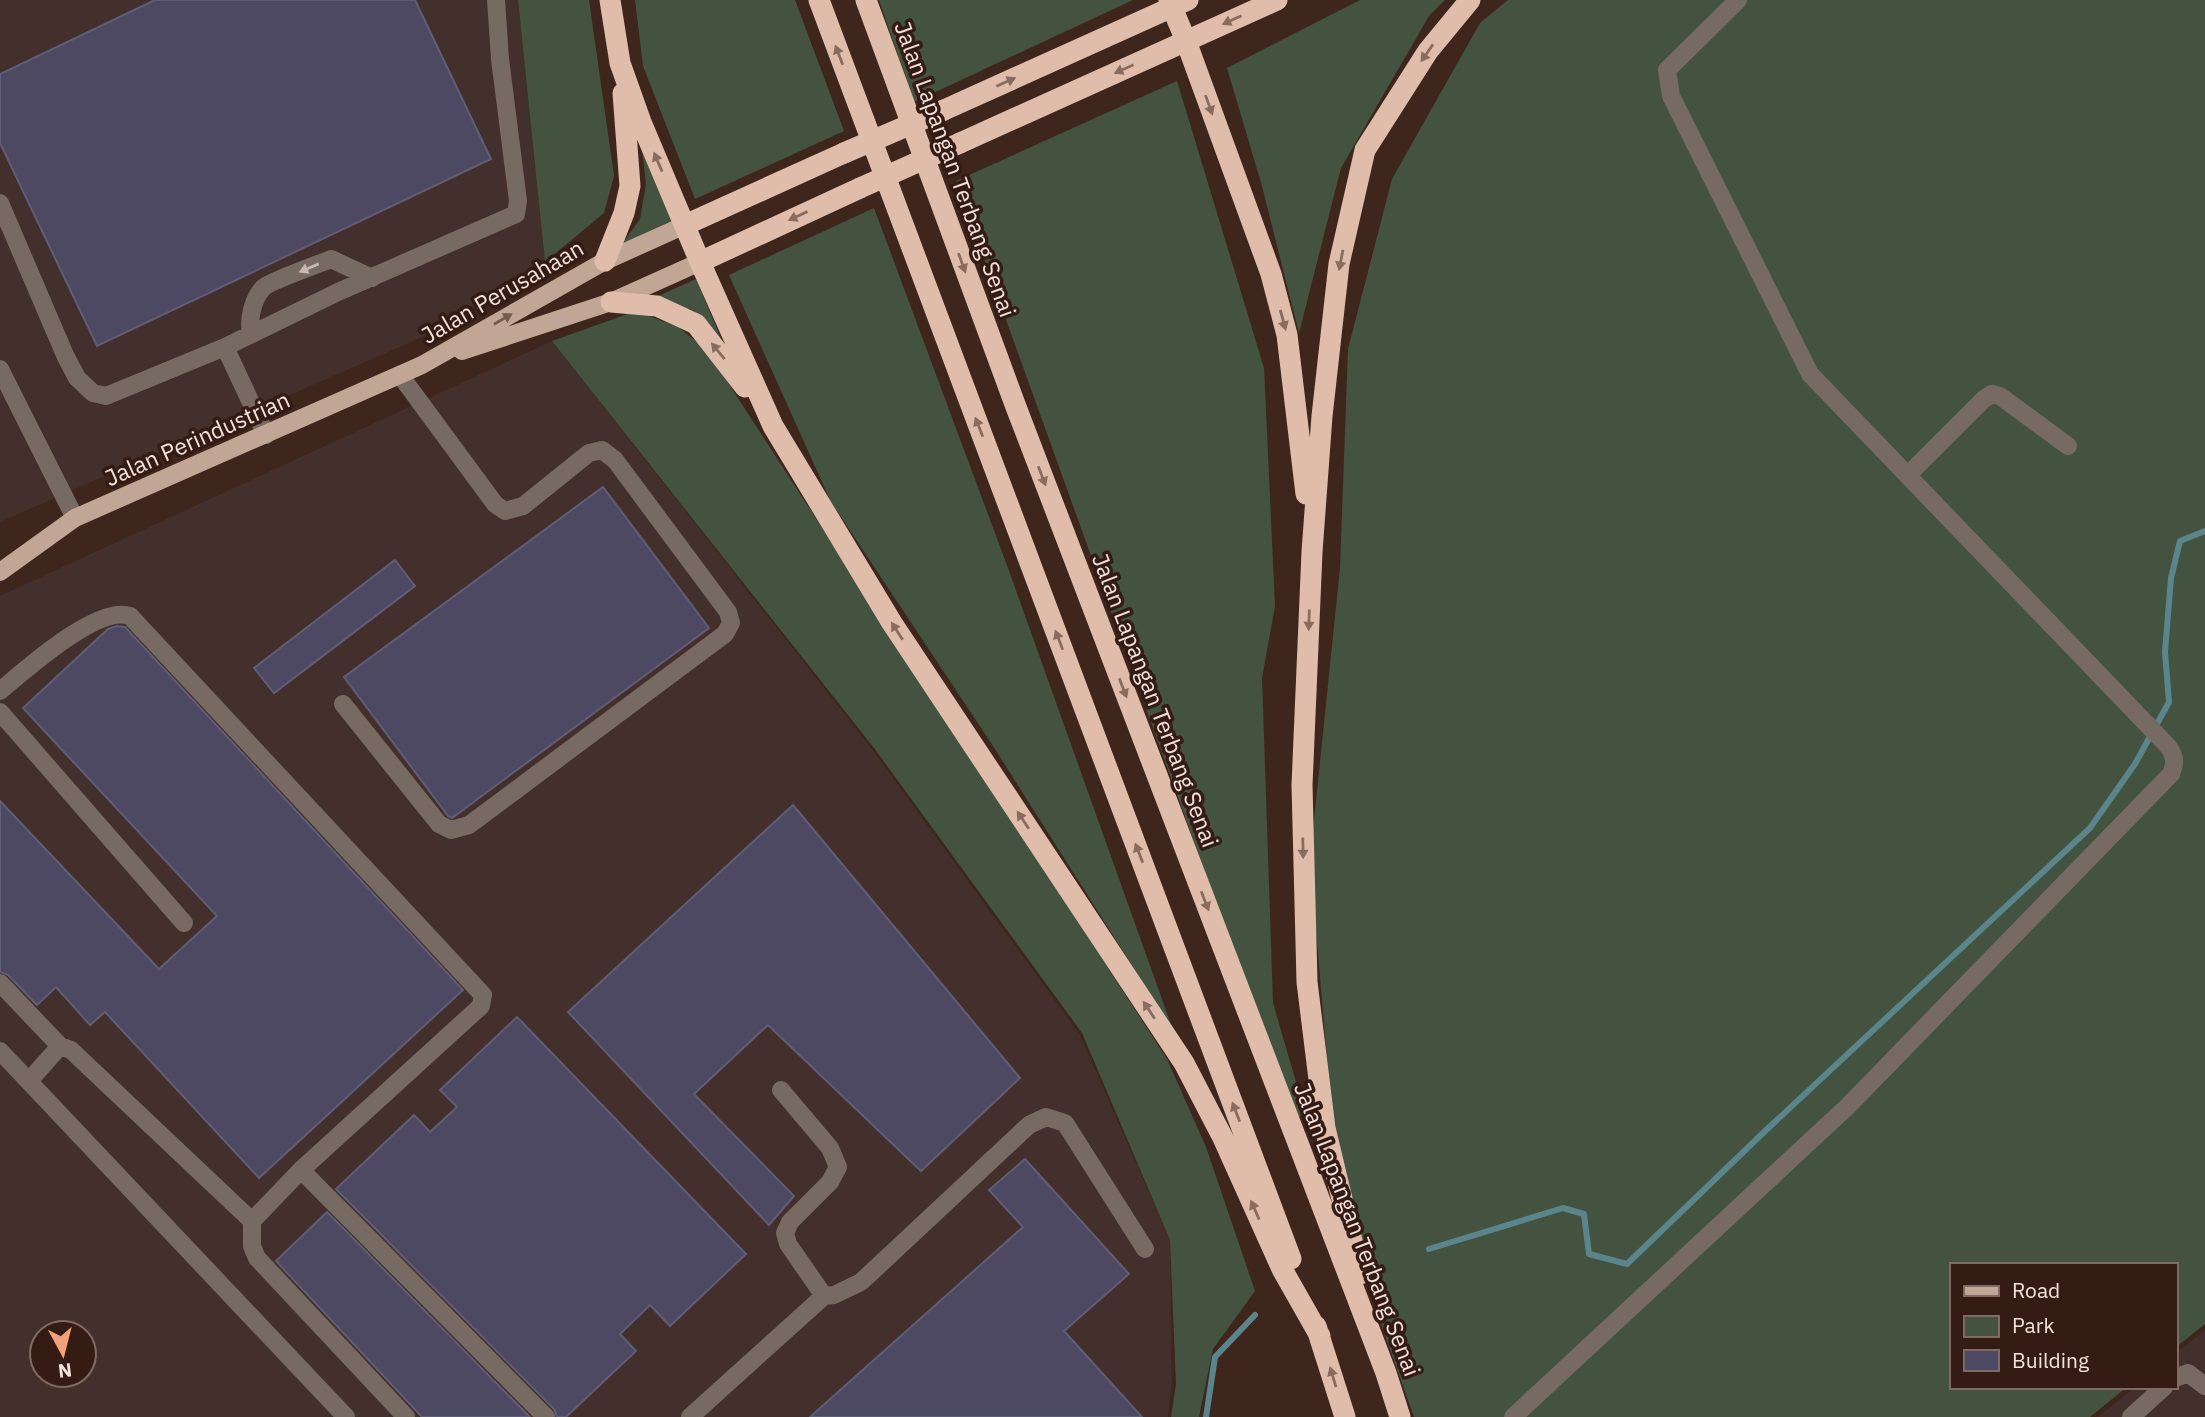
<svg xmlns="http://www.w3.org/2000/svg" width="2205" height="1417" viewBox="0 0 2205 1417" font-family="'IBM Plex Sans',sans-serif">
<rect width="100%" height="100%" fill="#3e261d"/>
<path fill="#432f2b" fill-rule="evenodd" d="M0 0H518L545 262 420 338 0 522Z
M552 341 872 749 1080 1035 1170 1240 1172 1383 1168 1417H0V596ZM42 1333H84V1375H42Z
M2205 1330V1417H2098L2135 1387H2175V1354Z"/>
<path fill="#43533f" d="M518 0H589L614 176 604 213 545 262Z
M635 0H795L844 131 695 199 643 66Z
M879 0H1133L914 102Z
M1360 0H1445L1429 16 1341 168 1299 333 1262 186 1227 68Z
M1508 0H2205V1324L2175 1348V1265H1951V1387H2127L2090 1417H1414L1382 1327 1334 1142 1310 859 1340 568 1348 349 1392 179 1480 23Z
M1177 81 1264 368 1275 606 1262 678 1273 1003 1298 1089 1304 1103 1305 1113 1299 1117 1290 1108 956 181Z
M640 131 673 220 622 244 640 219 646 184Z
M874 208 1008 568 1173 1030 995 749 831 502 729 275Z
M696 279 728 355 710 325 693 310 654 298Z
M636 311 678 327 706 349 1167 1059 1206 1147 1255 1291 1213 1349 1199 1417H1171L1176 1384 1170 1240 1082 1033 874 748 552 341Z"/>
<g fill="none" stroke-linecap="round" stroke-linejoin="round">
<path stroke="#5b858c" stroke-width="6" d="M1429 1249 1563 1208 1584 1214 1589 1254 1627 1264 1763 1133 2090 828 2135 764 2169 702 2165 652 2171 578 2180 541 2205 531
M1206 1417 1215 1357 1255 1315"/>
</g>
<path fill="#4d4962" stroke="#605d76" stroke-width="2" d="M155 0H415L491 159 97 346 0 143V74Z
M603 487 709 628 452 818 448 816 344 677Z
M395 560 415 586 274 693 254 668Z
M117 626 125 627 463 990 259 1178 105 1012 90 1025 56 987 37 1005 8 975 0 972V801L159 969 217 916 23 708 108 629Z
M793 805 1020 1078 921 1171 768 1025 694 1094 794 1196 769 1225 568 1012Z
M517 1017 746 1254 670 1326 650 1305 620 1334 636 1351 566 1417H557L554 1409 336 1189 414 1115 430 1132 457 1107 440 1090Z
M1025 1159 1129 1274 1064 1331 1142 1417H810L1023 1227 989 1190Z
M327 1212 530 1417H422L276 1261Z"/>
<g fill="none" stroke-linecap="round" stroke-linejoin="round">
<path stroke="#776a62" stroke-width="18" d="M0 203 65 355 77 378 93 393 106 396 225 347 338 292 516 214 518 201 500 59 496 0
M251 333C248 319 253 298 264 287 271 281 319 264 331 259L372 278
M225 347 266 435
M0 369 75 518
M1909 474 1984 399 1992 394 2000 396 2068 446
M0 691C24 671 98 604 130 616L483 995 481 1006 301 1170
M343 704 439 824 451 830 469 825 725 634 731 623 728 612 615 460 602 450 589 453 523 506 505 511 495 504 400 375
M0 712 184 923
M0 983 60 1046
M0 1051 346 1417
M29 1081 60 1046 71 1050 252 1221 301 1170 546 1417
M781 1090 830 1148 838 1167 830 1182 790 1222 785 1233 788 1244 824 1296
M252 1221V1246L257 1258 406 1417
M2175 1378 2188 1373 2205 1386
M690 1417 824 1296 834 1295 861 1282 1029 1125 1046 1117 1065 1123 1145 1249
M1513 1417 1848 1106 2171 774C2177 760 2174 752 2164 742L1810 374 1671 96 1667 70 1738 0
M2131 1417 2164 1387"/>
<path stroke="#c2a695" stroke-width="18" d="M462 351 611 302 700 262
M0 572 75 518 422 365 605 261 685 225"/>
<path stroke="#dfbdaa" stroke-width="21" d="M610 0 620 63 641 122 700 262 773 426 892 623 1184 1063 1223 1138 1282 1269 1320 1336
M819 0 1291 1259
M866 0 1016 407 1386 1373 1400 1417
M1169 0 1186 41 1271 274 1287 335 1306 494
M944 110 1188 0
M960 143 1277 0
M685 225 844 153
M605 261 624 213 630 186 623 93
M700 262 860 188
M611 302 657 306 696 324 745 387
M1360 1274 1325 1128 1307 982 1302 785 1312 552 1322 416 1339 264 1365 150 1428 51 1470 0
M1316 1326 1345 1417"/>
<path stroke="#dfbdaa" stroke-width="21" d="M844 153 944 110
M860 188 960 143"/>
</g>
<defs><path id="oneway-solid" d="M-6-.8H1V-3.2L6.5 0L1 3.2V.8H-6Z" transform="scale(1.75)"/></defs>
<g fill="#8a6c5f">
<use href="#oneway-solid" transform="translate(1232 20) rotate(156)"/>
<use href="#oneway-solid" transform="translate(1427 53) rotate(125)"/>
<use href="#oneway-solid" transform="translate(839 55) rotate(-111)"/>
<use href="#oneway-solid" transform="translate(1124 69) rotate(156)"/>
<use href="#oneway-solid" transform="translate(1006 82) rotate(-24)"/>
<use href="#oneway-solid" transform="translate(1209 105) rotate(70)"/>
<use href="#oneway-solid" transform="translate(658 162) rotate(-113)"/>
<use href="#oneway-solid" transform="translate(798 216) rotate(155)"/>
<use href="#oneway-solid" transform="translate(1341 260) rotate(101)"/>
<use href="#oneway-solid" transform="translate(962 263) rotate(70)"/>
<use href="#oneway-solid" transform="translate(1283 320) rotate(75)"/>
<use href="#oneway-solid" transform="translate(718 351) rotate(-129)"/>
<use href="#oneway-solid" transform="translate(979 427) rotate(-111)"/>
<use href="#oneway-solid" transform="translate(1042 476) rotate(69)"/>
<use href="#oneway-solid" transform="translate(1309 620) rotate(92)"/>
<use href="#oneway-solid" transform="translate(897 631) rotate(-123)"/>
<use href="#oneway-solid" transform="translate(1059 640) rotate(-111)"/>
<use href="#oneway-solid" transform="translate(1123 688) rotate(69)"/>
<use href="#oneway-solid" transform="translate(1023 820) rotate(-124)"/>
<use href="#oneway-solid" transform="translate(1303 848) rotate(89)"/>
<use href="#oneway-solid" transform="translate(1139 853) rotate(-111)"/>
<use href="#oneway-solid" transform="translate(1205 901) rotate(69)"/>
<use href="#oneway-solid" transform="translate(1149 1010) rotate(-123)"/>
<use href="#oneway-solid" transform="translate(1236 1112) rotate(-111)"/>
<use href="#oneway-solid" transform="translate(1255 1210) rotate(-114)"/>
<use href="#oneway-solid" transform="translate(1333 1377) rotate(-107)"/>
</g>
<use fill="#c8b8b1" href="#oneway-solid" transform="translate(309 268) rotate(157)"/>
<use fill="#745a4e" href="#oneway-solid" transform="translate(503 319) rotate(-30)"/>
<g text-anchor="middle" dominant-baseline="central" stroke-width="7" stroke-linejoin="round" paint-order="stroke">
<g font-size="23" fill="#f3e2dc" stroke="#341c14">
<text transform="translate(956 169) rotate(70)">Jalan Lapangan Terbang Senai</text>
<text transform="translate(502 291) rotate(-30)">Jalan Perusahaan</text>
<text transform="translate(197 438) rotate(-24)">Jalan Perindustrian</text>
<text transform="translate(1156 700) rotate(69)">Jalan Lapangan Terbang Senai</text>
<text transform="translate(1358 1229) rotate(69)">Jalan Lapangan Terbang Senai</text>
</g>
</g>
<rect x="1950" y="1263" width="228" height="126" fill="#341c14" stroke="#806b64" stroke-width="2"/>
<rect x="1964" y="1286" width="35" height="10" fill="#c2a695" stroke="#806b64" stroke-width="2"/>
<text x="2012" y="1298" font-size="21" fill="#f3e2dc">Road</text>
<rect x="1964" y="1316" width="35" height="21" fill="#43533f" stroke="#806b64" stroke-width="2"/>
<text x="2012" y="1333" font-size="21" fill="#f3e2dc">Park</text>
<rect x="1964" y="1350" width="35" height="21" fill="#4d4962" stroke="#806b64" stroke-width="2"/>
<text x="2012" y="1368" font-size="21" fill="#f3e2dc">Building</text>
<g transform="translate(63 1354) rotate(173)"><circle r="33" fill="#341c14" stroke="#806b64" stroke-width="2"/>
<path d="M0-5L12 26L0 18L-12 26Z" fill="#f1a27b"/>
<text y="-10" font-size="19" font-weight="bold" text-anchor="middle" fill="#f3e2dc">N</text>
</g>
</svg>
